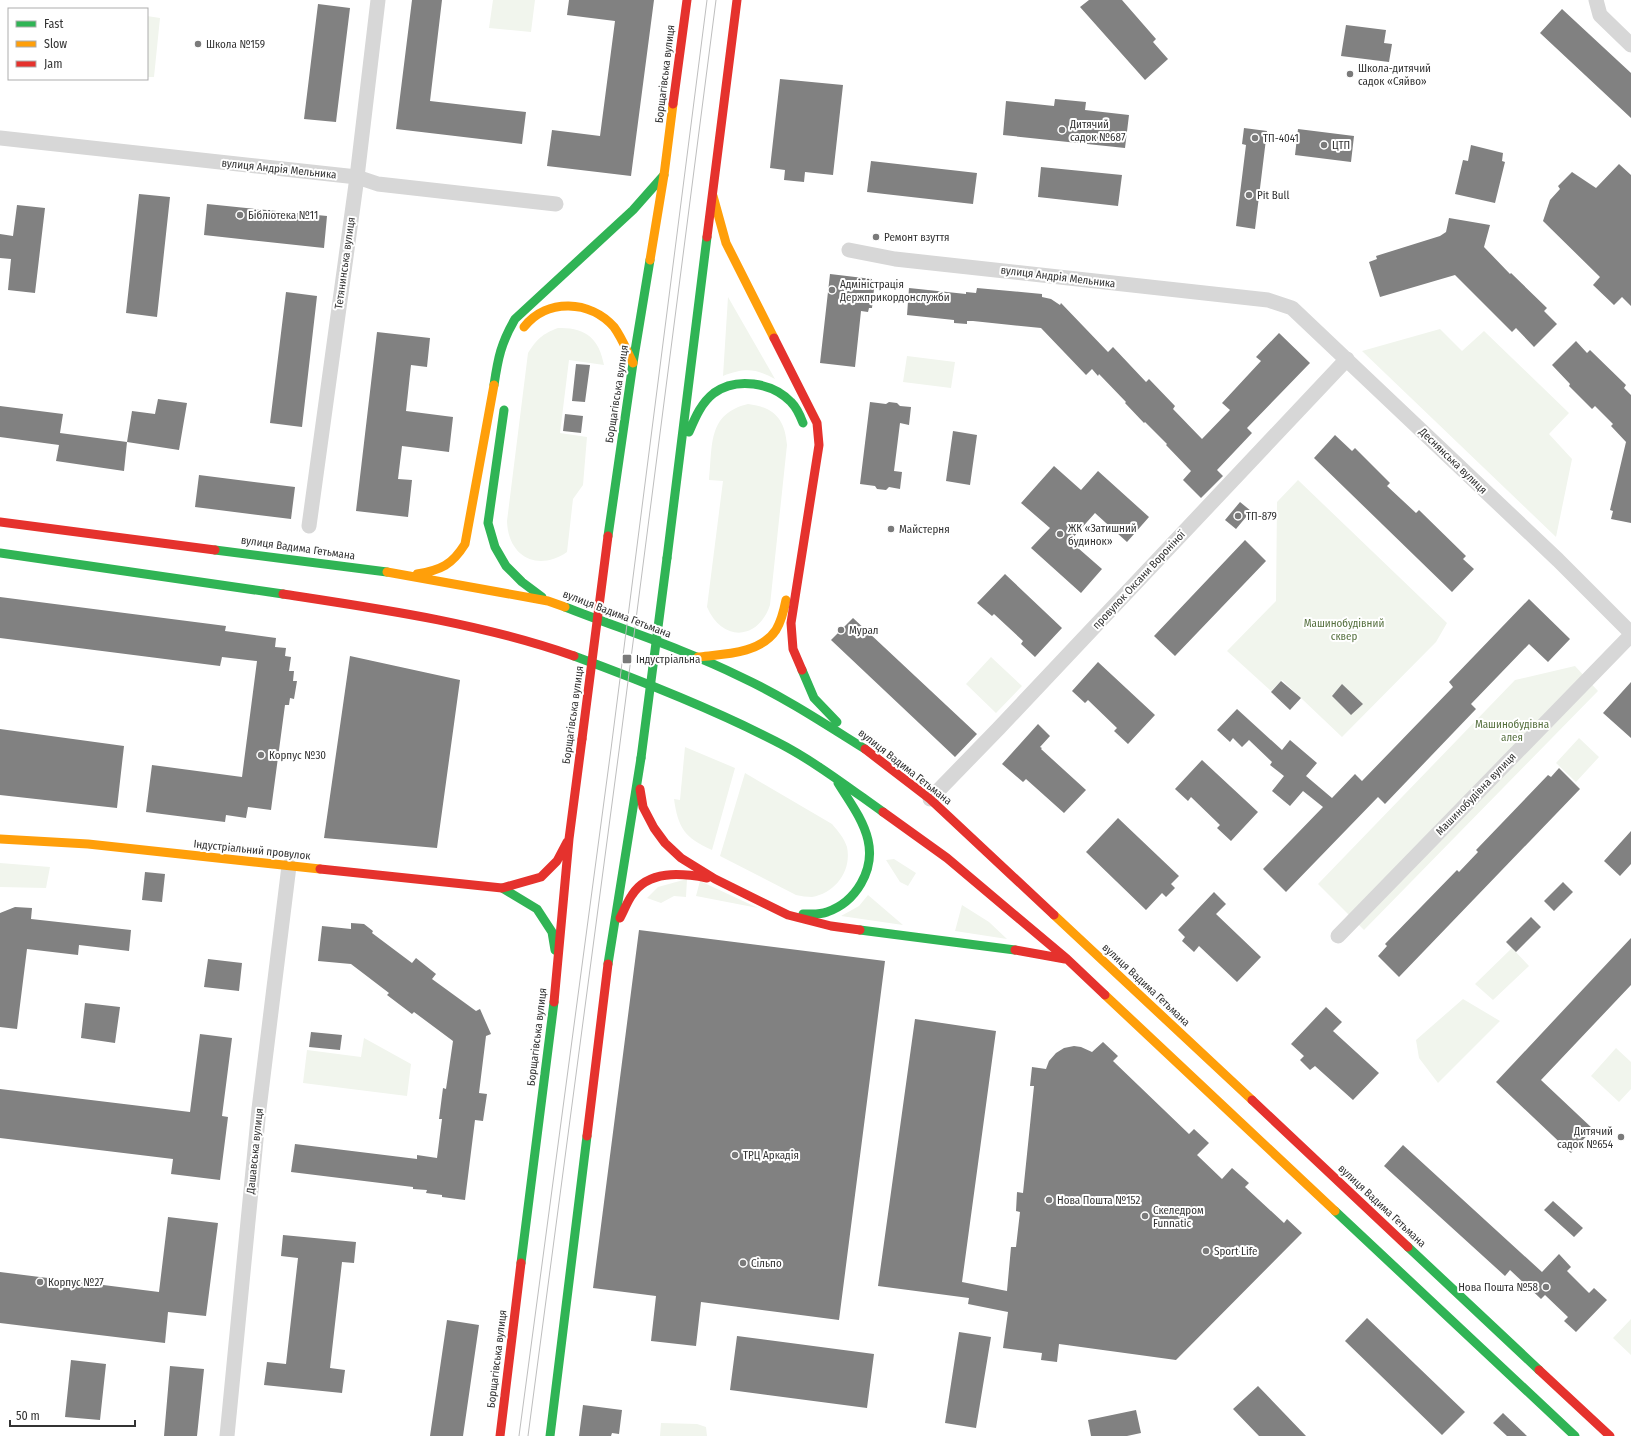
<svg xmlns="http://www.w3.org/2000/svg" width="1631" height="1436" viewBox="0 0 1631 1436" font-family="'Fira Sans Condensed',sans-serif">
<rect width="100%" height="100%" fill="#fff"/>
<path fill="#f1f5ed" d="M493 0H535L531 32 489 28Z
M147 16 160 18 154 77H147Z
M728 297 775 379C755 368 744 368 723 376Z
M558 328C585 327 599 338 604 365L569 360 560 433 587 437 583 485 573 499 567 552C538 572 508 557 507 521L528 353C537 339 542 334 558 328Z
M1440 329 1462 351 1484 331 1569 413 1549 434 1572 459 1556 537 1362 351Z
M907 356 955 362 951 388 903 382Z
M748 404C774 407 785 419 787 445L770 605C758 641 722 642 707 607L723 481 709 480C713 445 707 414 748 404Z
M1298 480 1447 623 1436 642 1342 737 1282 680 1271 691 1227 651 1276 601 1277 502Z
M991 657 1022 686 996 713 966 684Z
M1575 666 1598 691 1364 930 1318 884 1515 680Z
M1579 738 1599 757 1576 782 1556 763Z
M685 747 735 768 712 850C685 838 678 828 674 799L680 800Z
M745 773 832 824C838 831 844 838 847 847 852 871 835 893 812 897 807 897 801 896 796 895L720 856Z
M894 859 916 873 908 886 900 882 886 860Z
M0 863 50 867 46 888 0 887Z
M687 879 686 897 674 896 661 903 647 898 658 887Z
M700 881 758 908 696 896Z
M868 895 903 925 841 916 859 906Z
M962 905 989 922 1007 939 955 931Z
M1512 948 1529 966 1493 1000 1475 984Z
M1463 999 1500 1021 1438 1083 1419 1058 1416 1040Z
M364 1038 411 1064 407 1096 303 1083 307 1050 361 1057Z
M1616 1048 1631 1062V1089L1619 1102 1591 1076Z
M1631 1319V1355L1613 1338Z
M661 1423 697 1424 706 1427 707 1436H660Z"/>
<path fill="#818181" d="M412 0H442L430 101 526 112 522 144 396 129Z
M569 0H654L631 176 547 166 552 130 600 136 615 21 567 15Z
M1089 0H1122L1156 39 1153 42 1168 59 1145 80 1080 7Z
M318 4 350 8 336 122 304 119Z
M1562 9 1631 73V118L1540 33Z
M1346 25 1386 30 1384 43 1392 44 1389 62 1341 56Z
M780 79 843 85 833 175 805 172 804 182 784 180 785 170 770 168Z
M1055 99 1086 102 1085 110 1129 115 1125 148 1003 135 1006 101 1054 106Z
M1244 128 1267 131 1255 229 1236 226 1246 145 1242 144Z
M1298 129 1354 136 1351 162 1295 155Z
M1471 145 1503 153 1502 161 1505 162 1495 203 1455 194 1463 160 1468 161Z
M871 161 977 173 973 204 867 192Z
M1619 164 1631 175V306L1622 297 1614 305 1593 285 1600 277 1543 221 1550 200 1560 189 1558 186 1572 172 1596 188Z
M1041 167 1122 175 1118 206 1038 197Z
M139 194 170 197 157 317 126 313Z
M207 204 327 216 324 248 204 235Z
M17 205 45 208 35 293 8 290 11 259 0 258V234L13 236Z
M1449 218 1490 225 1484 247 1510 274 1511 273 1547 308 1544 311 1557 324 1534 347 1516 328 1512 332 1455 275 1380 297 1369 262 1377 259 1376 256 1440 236 1446 232Z
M830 274 872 279 871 289H874L872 308H869L868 312 861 311 855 367 820 363Z
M909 288 966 294V292L976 293 977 288 1042 294V297L1051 299 1060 305 1061 303 1108 352 1113 347 1146 382 1149 379 1175 406 1173 409 1202 439 1230 410 1222 403 1261 361 1256 357 1279 333 1310 363 1247 428 1252 433 1217 470 1223 476 1201 498 1183 480 1191 471 1166 445 1167 444 1145 422 1144 423 1125 403 1126 402 1099 374 1098 376 1092 369 1086 375 1041 328 973 321H967V324L954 323V320L907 315Z
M286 292 317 296 302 427 270 423Z
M377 332 430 338 427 367 411 365 406 411 453 417 449 452 402 446 398 479 412 480 408 517 356 511Z
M1576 341 1587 353 1590 350 1626 385 1624 388 1631 395V523L1611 519 1613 511 1610 510 1626 442 1627 443 1611 426 1613 424 1595 406 1592 409 1569 386 1570 384 1552 365Z
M576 364 590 365 585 402 572 401Z
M158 399 187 403 179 450 127 442 132 411 155 414Z
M870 402 886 404 889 402 897 403 900 406 911 407 909 425 900 423 894 471 902 472 900 489 889 487 886 490 877 489 875 486 860 484Z
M0 406 63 414 60 433 127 442 124 471 56 461 59 445 0 437Z
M565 414 583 416 581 433 563 431Z
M953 431 977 435 970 485 946 481Z
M1335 435 1352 451 1355 448 1390 483 1387 486 1416 513 1419 510 1466 556 1463 559 1474 569 1452 592 1314 458Z
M1054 466 1081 490 1098 471 1149 517 1127 542 1095 513 1070 541 1102 569 1081 593 1031 548 1050 528 1021 503Z
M199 475 295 487 291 519 195 507Z
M1240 502 1251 511 1236 529 1225 520Z
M1245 540 1266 561 1175 656 1154 636Z
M1005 574 1062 628 1035 657 1021 644 1023 641 994 614 992 616 977 603Z
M0 597 226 626 225 631 276 638 275 647 286 648 285 656 291 657 289 671H294L293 681H297L294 699 290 698 289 705H285L271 810 248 807 246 818 226 815 225 822 146 812 152 765 242 777 257 661 222 657 220 666 0 638Z
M1529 599 1570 639 1548 662 1529 644 1471 704 1476 709 1385 804 1378 797 1286 892 1263 869 1323 807 1303 791 1290 806 1272 791 1284 776 1270 765 1272 762 1249 740 1242 747 1233 738 1230 742 1217 730 1237 709 1282 750 1290 740 1317 763 1306 776 1332 798 1355 774 1362 781 1453 687 1449 682Z
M853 618 977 734 955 757 831 640Z
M350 656 460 680 437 848 324 838Z
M1098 662 1155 715 1128 744 1114 731 1117 728 1088 700 1085 703 1072 691Z
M1281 681 1301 698 1290 710 1271 692Z
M1631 682V738L1603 713Z
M1342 684 1363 704 1351 715 1332 696Z
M1038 724 1050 736 1040 747 1042 748 1041 749 1086 790 1064 813 1026 779 1023 782 1002 764Z
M0 729 124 746 117 808 0 795Z
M1202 760 1258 812 1231 841 1217 828 1220 825 1191 797 1188 801 1175 789Z
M1559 768 1580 789 1399 977 1378 956 1387 946 1385 944 1457 870 1459 872 1478 852 1476 850 1548 775 1551 777Z
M1118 818 1179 876 1171 884 1175 888 1166 897 1162 893 1146 910 1086 852Z
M1631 831V864L1620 876 1604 861Z
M145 872 165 874 162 902 142 900Z
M1563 882 1573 892 1554 911 1544 901Z
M1214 892 1226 904 1216 914 1261 957 1237 982 1199 946 1194 952 1182 941 1185 937 1178 930Z
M15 907 32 908 31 919 131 930 129 951 79 945 78 955 27 949 17 1029 0 1027V913Z
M1531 917 1541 927 1516 952 1506 942Z
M351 923 364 924 373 931 372 933 412 963 416 958 436 974 432 979 476 1011 480 1009 491 1034 486 1036 479 1093 487 1094 483 1121 475 1120 465 1200 442 1197V1195L426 1193 427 1190 413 1189V1187L291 1172 295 1144 417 1159V1155L437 1158 442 1119H439L443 1088 446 1089 453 1041 414 1012 412 1014 387 995 389 993 351 964 318 961 322 926 351 929Z
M639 930 885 961 839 1320 701 1302 696 1346 651 1341 656 1296 593 1288Z
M1631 938V985L1541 1080 1593 1129 1571 1153 1496 1082Z
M208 959 242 963 239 991 204 987Z
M85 1003 120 1007 115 1043 81 1038Z
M1326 1007 1342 1022 1333 1031 1379 1073 1353 1100 1315 1066 1310 1070 1300 1060 1304 1056 1291 1044Z
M915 1019 996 1031 962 1282 1007 1291 1011 1247H1016L1020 1212 1016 1211 1017 1192 1023 1193 1034 1086H1030L1032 1067 1046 1069 1049 1061 1056 1053 1064 1048 1074 1046 1081 1047 1092 1052 1103 1042 1118 1056 1113 1061 1189 1134 1194 1129 1209 1143 1197 1155 1222 1179 1232 1168 1249 1183 1245 1187 1284 1223 1287 1219 1302 1233 1176 1360 1059 1344 1057 1362 1041 1360 1042 1353 1003 1348 1008 1312 968 1304 969 1298 878 1286Z
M311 1032 342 1035 340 1050 309 1047Z
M200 1034 232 1038 222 1116 228 1117 220 1180 171 1174 173 1159 0 1138V1089L190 1112Z
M1403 1145 1542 1272 1559 1254 1571 1267 1567 1271 1589 1293 1594 1288 1607 1300 1576 1332 1564 1321 1568 1317 1545 1295 1541 1299 1510 1270 1505 1276 1384 1166Z
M1553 1201 1583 1228 1574 1237 1544 1210Z
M168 1217 218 1223 206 1316 168 1312 165 1343 0 1323V1272L159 1292Z
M283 1235 356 1242 354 1263 342 1262 330 1368 345 1370 342 1393 264 1385 267 1362 286 1364 298 1258 281 1256Z
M1367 1318 1465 1412 1442 1435 1345 1341Z
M447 1320 479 1325 463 1436H430Z
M959 1332 991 1337 976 1428 945 1423Z
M737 1336 874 1354 867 1408 730 1390Z
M71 1360 106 1364 100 1420 65 1417Z
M170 1366 204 1369 197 1436H164Z
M1258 1386 1306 1436H1259L1233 1409Z
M583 1405 622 1410 619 1434 612 1433 611 1436H579Z
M1136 1410 1141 1433 1127 1436H1091L1088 1420Z
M1503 1413 1527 1436H1507L1493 1423Z"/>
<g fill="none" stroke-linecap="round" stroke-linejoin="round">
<path stroke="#d7d7d7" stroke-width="15" d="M1596 0 1600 15 1631 45
M0 138 357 177 378 184 556 204
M849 250 895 259 1268 300 1292 308 1558 560 1631 633
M309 526 357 177 378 0
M930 799 999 728 1347 359
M1338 936 1631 635
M227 1436 259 1109 289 866"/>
<path stroke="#30b455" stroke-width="9" d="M494 385C498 358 501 343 515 319L633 210 664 175
M504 410 488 523 495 547 506 566 522 582 542 597
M689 432C695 418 701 403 714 393 736 377 772 382 791 402 797 408 800 415 803 423
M608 536 633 363 650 260
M215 550 387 572
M0 553 283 594
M667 558 707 237
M565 607C624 630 684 649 741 677 784 697 825 724 865 749
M574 656C642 681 711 708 775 741 813 760 849 788 883 812
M802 670 814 698 837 722
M502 888 537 909 552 932 555 950
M803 914C811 914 820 915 827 912 856 902 875 870 868 840 863 819 849 801 838 783
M860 930 1015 950
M608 964 641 758
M1335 1211 1575 1436
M1408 1247 1539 1370
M521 1263 554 1002
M550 1436 587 1136"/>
<path stroke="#ff9f0a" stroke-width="9" d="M713 196 726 243 774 338
M650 260 664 175 673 104
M524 327C547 298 590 300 614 327 622 338 627 351 633 363
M387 572 548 601 565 607
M417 574C441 570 452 565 465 544L494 385
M698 657C724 654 760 654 776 630 782 620 784 610 786 600
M0 839 88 844 320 869
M1054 915 1252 1100
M1105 995 1335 1211"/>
<path stroke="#e5322d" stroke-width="9" d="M673 104 687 0
M707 237 737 0
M774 338 817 423 819 445 791 623 793 649 802 670
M0 522 215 550
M283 594C381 609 480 623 574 656
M865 749 930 799 1054 915
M640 789 643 807 654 828 665 843 681 858 715 879 788 915 831 926 860 930
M883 812 947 858 1067 959 1105 995
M320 869 502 888 541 877 557 861 567 842
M620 918C624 911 627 902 632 895 648 870 681 873 707 878
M1015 950 1065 959
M554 1002 569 839 582 739
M1252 1100 1408 1247
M587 1136 608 964
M1539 1370 1610 1436
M500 1436 521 1263"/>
<path stroke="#bebebe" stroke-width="1" d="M519 1436 611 749 707 0
M528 1436 619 751 716 0"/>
<path stroke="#30b455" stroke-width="9" d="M641 758 667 558"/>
<path stroke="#e5322d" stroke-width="9" d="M582 739 608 536"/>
</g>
<g fill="#7a7a7a" stroke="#fff" stroke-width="1.5">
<circle cx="198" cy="44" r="4"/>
<circle cx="1350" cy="74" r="4"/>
<circle cx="1062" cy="130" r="4"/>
<circle cx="1255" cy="138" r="4"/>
<circle cx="1324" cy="145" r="4"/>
<circle cx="1249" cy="195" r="4"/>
<circle cx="240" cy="215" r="4"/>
<circle cx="876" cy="237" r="4"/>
<circle cx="832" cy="290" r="4"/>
<circle cx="1238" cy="516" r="4"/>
<circle cx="891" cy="529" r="4"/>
<circle cx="1060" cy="534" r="4"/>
<circle cx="841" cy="630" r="4"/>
<rect x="622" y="654" width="10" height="10" rx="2"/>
<circle cx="261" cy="755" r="4"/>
<circle cx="1621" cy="1137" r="4"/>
<circle cx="735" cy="1155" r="4"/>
<circle cx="1049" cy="1200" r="4"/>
<circle cx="1145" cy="1216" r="4"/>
<circle cx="1206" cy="1251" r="4"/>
<circle cx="743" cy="1263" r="4"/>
<circle cx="40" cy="1282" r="4"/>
<circle cx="1546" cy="1287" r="4"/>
</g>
<g text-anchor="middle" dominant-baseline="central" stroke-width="4" stroke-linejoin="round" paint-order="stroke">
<g font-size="11" fill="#333" stroke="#fff" text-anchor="start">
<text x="206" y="44">Школа №159</text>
<text x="1358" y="68">Школа-дитячий<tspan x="1358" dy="13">садок «Сяйво»</tspan></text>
<text x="1070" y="124">Дитячий<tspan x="1070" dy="13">садок №687</tspan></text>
<text x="1263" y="138">ТП-4041</text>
<text x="1332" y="145">ЦТП</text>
<text x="1257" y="195">Pit Bull</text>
<text x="248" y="215">Бібліотека №11</text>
<text x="884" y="237">Ремонт взуття</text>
<text x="840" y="284">Адміністрація<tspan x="840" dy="13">Держприкордонслужби</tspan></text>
<text x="1246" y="516">ТП-879</text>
<text x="1068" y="528">ЖК «Затишний<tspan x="1068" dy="13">будинок»</tspan></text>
<text x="899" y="529">Майстерня</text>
<text x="849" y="630">Мурал</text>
<text x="636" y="659">Індустріальна</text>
<text x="269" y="755">Корпус №30</text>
<text x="1613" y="1131" text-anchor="end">Дитячий<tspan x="1613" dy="13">садок №654</tspan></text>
<text x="743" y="1155">ТРЦ Аркадія</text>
<text x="1057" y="1200">Нова Пошта №152</text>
<text x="1153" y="1210">Скеледром<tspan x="1153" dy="13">Funnatic</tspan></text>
<text x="1214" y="1251">Sport Life</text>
<text x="751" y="1263">Сільпо</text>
<text x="48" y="1282">Корпус №27</text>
<text x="1538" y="1287" text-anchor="end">Нова Пошта №58</text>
</g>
<g font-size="11" fill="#333" stroke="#fff">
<text transform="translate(665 74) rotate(-83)">Борщагівська вулиця</text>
<text transform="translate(279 169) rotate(6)">вулиця Андрія Мельника</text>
<text transform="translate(345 263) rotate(-82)">Тетянинська вулиця</text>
<text transform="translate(1058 277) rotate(7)">вулиця Андрія Мельника</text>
<text transform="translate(617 394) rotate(-81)">Борщагівська вулиця</text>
<text transform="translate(1453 461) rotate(44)">Деснянська вулиця</text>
<text transform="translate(298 548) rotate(8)">вулиця Вадима Гетьмана</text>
<text transform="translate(1139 580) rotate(-47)">провулок Оксани Вороніної</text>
<text transform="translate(617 614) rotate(21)">вулиця Вадима Гетьмана</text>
<text transform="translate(573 715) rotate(-82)">Борщагівська вулиця</text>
<text transform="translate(905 767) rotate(38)">вулиця Вадима Гетьмана</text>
<text transform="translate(1476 794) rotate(-46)">Машинобудівна вулиця</text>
<text transform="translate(252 850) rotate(6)">Індустріальний провулок</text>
<text transform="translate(1146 985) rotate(43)">вулиця Вадима Гетьмана</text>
<text transform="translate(537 1037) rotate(-83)">Борщагівська вулиця</text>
<text transform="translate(255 1151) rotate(-84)">Дашавська вулиця</text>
<text transform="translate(1382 1206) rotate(43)">вулиця Вадима Гетьмана</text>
<text transform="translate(497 1359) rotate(-83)">Борщагівська вулиця</text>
</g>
<g font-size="11" fill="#56703f" stroke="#fff">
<text x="1344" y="623">Машинобудівний<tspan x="1344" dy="13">сквер</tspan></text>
<text x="1512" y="724">Машинобудівна<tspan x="1512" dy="13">алея</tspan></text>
</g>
</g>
<rect x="8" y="8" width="140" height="72" fill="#ffffff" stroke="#adadad"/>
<rect x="16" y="21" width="20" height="6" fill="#30b455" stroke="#adadad"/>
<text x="44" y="28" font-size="12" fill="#333333">Fast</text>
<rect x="16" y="41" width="20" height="6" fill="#ff9f0a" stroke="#adadad"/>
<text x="44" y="48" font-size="12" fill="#333333">Slow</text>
<rect x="16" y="61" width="20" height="6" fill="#e5322d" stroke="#adadad"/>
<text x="44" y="68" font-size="12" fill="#333333">Jam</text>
<path d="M10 1420v6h125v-6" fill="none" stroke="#333333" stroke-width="2"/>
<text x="16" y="1420" font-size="12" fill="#333333" stroke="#ffffff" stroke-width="3" paint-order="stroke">50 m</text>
</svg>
